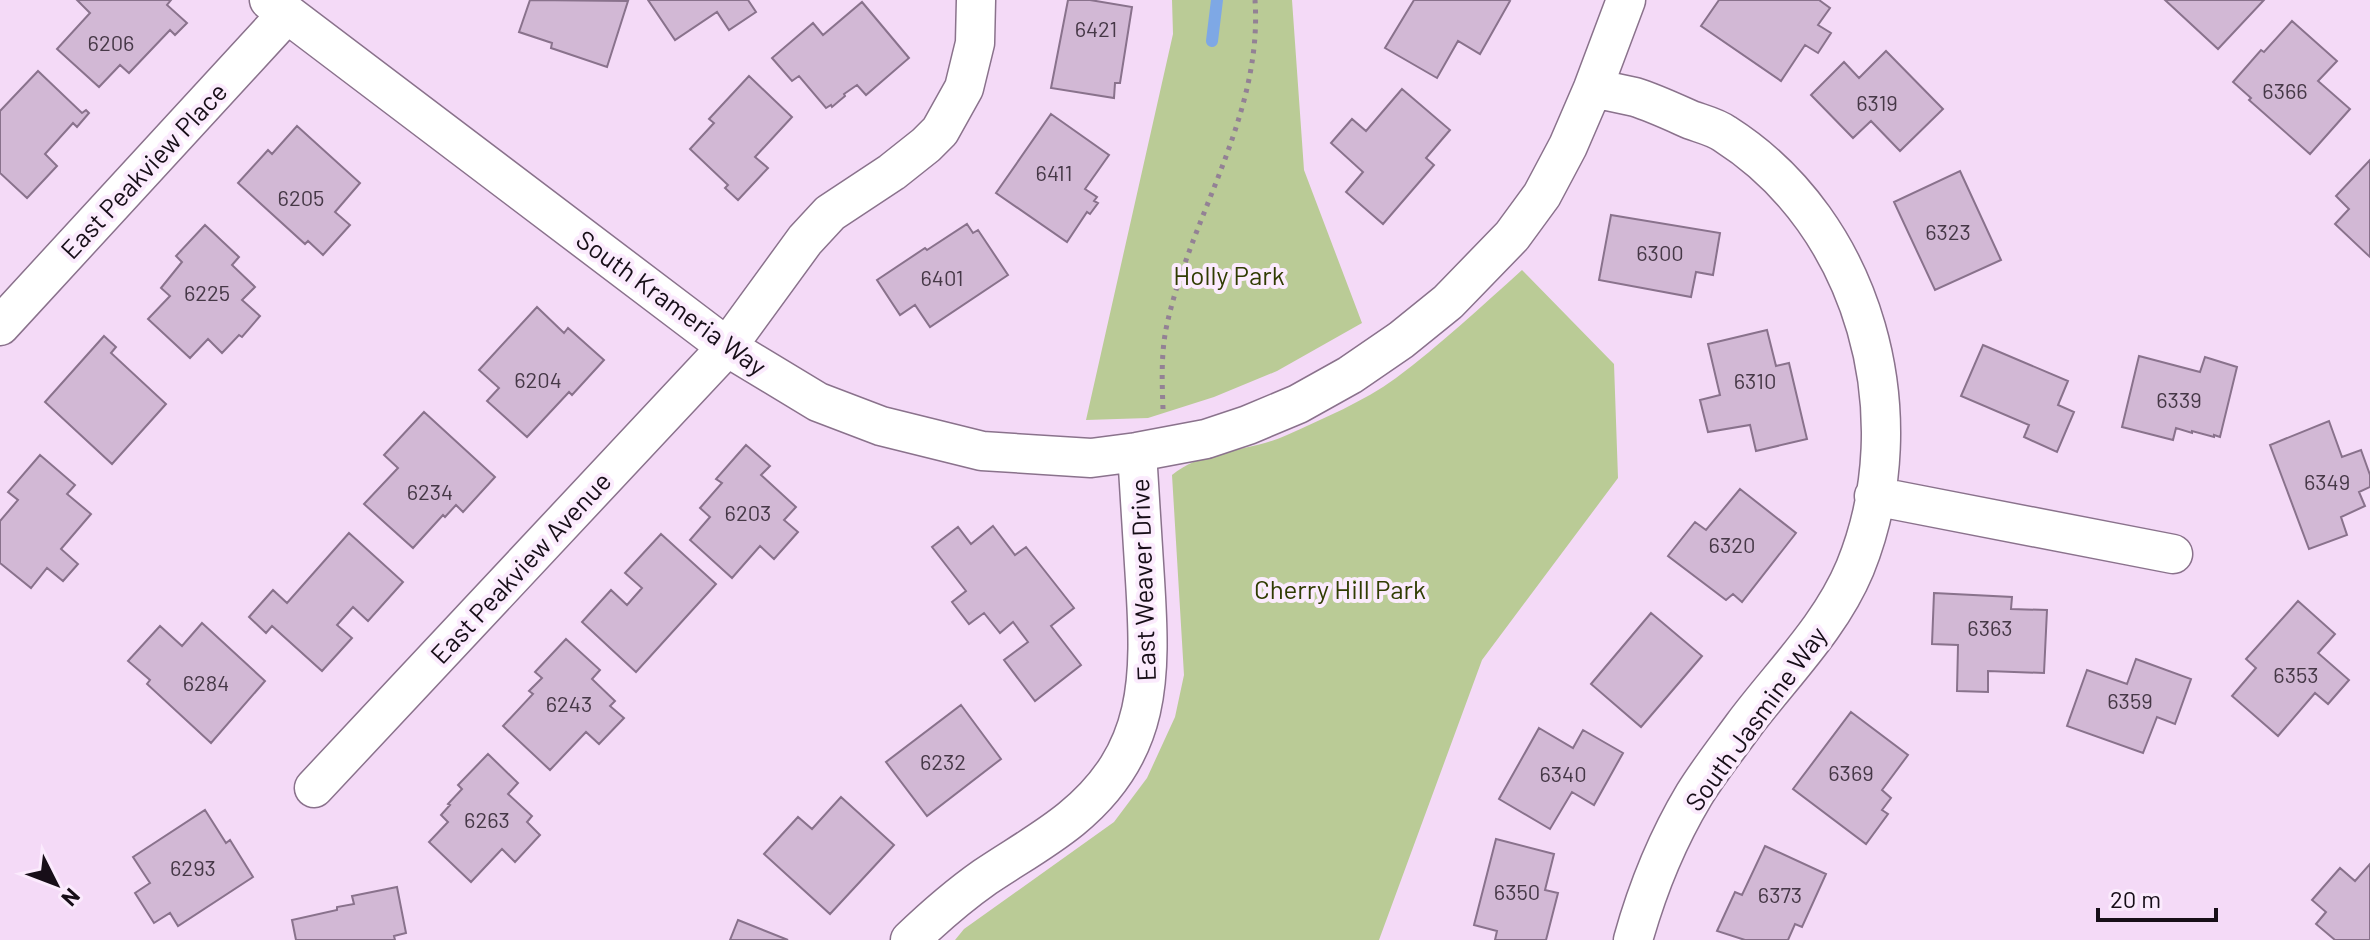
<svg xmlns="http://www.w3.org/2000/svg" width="2370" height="940" viewBox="0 0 2370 940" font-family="Barlow,sans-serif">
<rect width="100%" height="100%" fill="#f4daf7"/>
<path fill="#bacb96" d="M1172 0H1292L1304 170 1362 323 1277 371 1214 397 1148 418 1086 420 1173 34Z
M1522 270 1614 364 1618 478 1482 660 1379 940H955L964 929 1114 822 1147 778 1175 717 1184 675 1172 475C1204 449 1251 452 1287 435 1324 418 1363 402 1396 378 1440 345 1481 307 1522 270Z"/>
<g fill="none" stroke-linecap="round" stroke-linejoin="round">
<path stroke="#7ea8e5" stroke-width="12" d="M1212 41 1217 0"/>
</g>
<path fill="#d2b8d5" stroke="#89728c" stroke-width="2" d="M77 0H171L167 5 187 23 175 35 170 30 129 73 120 65 99 87 57 49 90 13Z
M530 0 628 1 607 67 551 48 552 43 519 32Z
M648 0H748L756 12 729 30 717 12 675 40Z
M1068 0H1090L1132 7 1120 83H1115L1114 98 1051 88Z
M1414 0H1508L1510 1 1480 54 1458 41 1437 78 1385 48Z
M1719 0H1819L1830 8 1818 25 1831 33 1818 53 1805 45 1781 81 1701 26Z
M2165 0H2264L2218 49Z
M862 2 909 58 866 95 857 85 844 94 845 96 832 107 831 105 826 108 799 76 792 81 772 58 813 23 823 35Z
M2292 21 2337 61 2318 81 2350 109 2310 154 2249 100 2251 98 2233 82 2261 50 2264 52Z
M1886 51 1943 109 1900 151 1871 121 1853 138 1811 95 1844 62 1859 78Z
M38 71 82 113 86 110 89 113 77 127 73 123 45 154 57 166 27 198 0 173V111Z
M749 76 792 117 755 157 768 168 738 200 725 188 728 185 690 149 714 123 709 119Z
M1402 89 1450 130 1426 158 1434 165 1383 224 1346 192 1363 172 1331 143 1352 119 1366 131Z
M1051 114 1109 155 1085 189 1097 197 1094 201 1098 203 1090 214 1087 212 1067 242 996 193Z
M297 126 360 183 335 212 350 225 323 255 308 241 305 244 238 183 268 150 272 154Z
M2370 160V257L2335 224 2349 209 2336 196Z
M1960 171 2001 260 1935 290 1894 202Z
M1611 215 1720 233 1713 275 1696 272 1691 297 1599 280Z
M967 224 973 233 978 230 1008 275 930 327 915 305 900 315 877 280 925 248 927 250Z
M205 225 239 257 232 265 255 287 242 300 260 316 242 337 239 335 222 353 208 339 190 358 148 319 170 296 161 288 182 262 176 256Z
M537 307 564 333 568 328 604 360 572 395 569 392 527 437 487 401 499 388 479 370Z
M1767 330 1776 366 1789 363 1807 439 1756 451 1750 425 1708 432 1700 400 1720 395 1708 344Z
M104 336 116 347 111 353 166 404 112 464 45 402Z
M1983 345 2068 381 2058 405 2074 412 2057 452 2024 437 2029 425 1961 396Z
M2139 356 2200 372 2205 357 2237 367 2220 437 2214 435V437L2192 431V433L2176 428 2173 440 2122 427Z
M424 412 495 477 463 512 456 505 445 517 443 515 413 548 364 504 398 468 384 455Z
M2329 421 2342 457 2361 450 2370 475V487L2359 492 2365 506 2341 517 2347 535 2309 549 2270 445Z
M746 445 770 466 761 475 796 507 784 520 798 532 774 559 760 546 732 578 690 540 710 517 700 508 722 483 716 479Z
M40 455 75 485 67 494 91 514 61 549 78 564 63 581 47 568 31 588 0 563V521L18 500 8 492Z
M1740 489 1796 533 1742 602 1733 594 1726 600 1668 556 1695 522 1706 530Z
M993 526 1015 555 1026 547 1074 608 1051 626 1081 665 1035 701 1004 660 1028 642 1013 622 1000 633 984 613 969 624 952 602 966 591 932 547 958 527 971 544Z
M349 533 403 582 368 621 353 607 337 625 352 638 322 671 272 626 266 633 249 617 273 590 287 603Z
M661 534 716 584 636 672 582 622 611 590 627 605 642 588 625 573Z
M1934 593 2012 597 2011 609 2047 610 2044 673 1988 671V692L1957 691 1958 645 1932 644Z
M2298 601 2335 634 2318 653 2349 680 2328 704 2315 693 2278 736 2232 696 2256 668 2246 659Z
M1651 613 1702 656 1641 727 1591 684Z
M202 623 265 681 211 743 147 684 150 680 128 661 160 626 182 646Z
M566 639 600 670 592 679 615 701 610 706 624 718 599 744 586 732 550 770 503 726 533 694 529 691 542 678 535 672Z
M2136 659 2191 679 2175 724 2157 717 2143 753 2067 726 2087 670 2127 684Z
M961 705 1001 759 927 816 886 762Z
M1851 712 1908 755 1882 790 1891 798 1882 810 1888 814 1866 844 1793 789Z
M1539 728 1573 748 1583 730 1623 753 1594 805 1572 792 1550 829 1499 799Z
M488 754 518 783 508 794 532 816 527 822 540 835 515 862 502 849 471 882 429 842 448 822 441 815 450 805 448 804 462 789 458 785Z
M841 797 894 845 830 914 764 854 798 817 812 829Z
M205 810 226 843 230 840 253 877 178 926 170 913 154 923 135 893 150 883 133 857Z
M1496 839 1554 854 1545 890 1558 893 1546 940H1495L1497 931 1474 925Z
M1765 846 1826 874 1802 927 1795 924 1788 940H1745L1717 931 1735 892 1742 895Z
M2370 864V940H2335L2316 924 2326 912 2312 900 2340 868 2355 881Z
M397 887 406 933 394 936 395 940H296L292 920 337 910V907L354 904 352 896Z
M738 920 788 940H730Z"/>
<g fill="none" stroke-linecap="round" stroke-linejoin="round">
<defs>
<path id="minor" d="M269 0 727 347 818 402 881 426 982 451 1091 458 1137 452 1206 439 1248 425 1298 404 1350 375 1401 340 1448 302 1512 236 1542 195 1568 146 1593 88 1626 0
M1593 88C1607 91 1621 94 1635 97 1654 103 1673 112 1691 120 1702 124 1715 127 1725 134 1866 224 1917 416 1855 568 1830 628 1781 675 1743 726 1727 748 1708 772 1694 795 1667 840 1647 890 1633 940
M0 326 287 14
M1874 496 2173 554
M314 788 727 347 805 240 830 213 892 172 926 145 940 131 964 88 975 43 976 0
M910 940C934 917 958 896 985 877 1013 858 1044 841 1071 819 1153 752 1151 677 1145 580 1142 538 1140 495 1137 452"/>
</defs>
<use href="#minor" stroke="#8a728c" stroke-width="41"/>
<path stroke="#938195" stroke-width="5" stroke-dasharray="4 6" stroke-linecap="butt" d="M1163 409C1162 382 1161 355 1166 329 1189 218 1263 117 1255 0"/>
<use href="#minor" stroke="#fff" stroke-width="38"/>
</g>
<g text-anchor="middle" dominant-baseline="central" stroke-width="8" stroke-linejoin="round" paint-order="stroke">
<g font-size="22" fill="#463847">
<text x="1096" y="28">6421</text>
<text x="111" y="42">6206</text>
<text x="2285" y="90">6366</text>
<text x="1877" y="102">6319</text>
<text x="1054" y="172">6411</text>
<text x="301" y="197">6205</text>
<text x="1948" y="231">6323</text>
<text x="1660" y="252">6300</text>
<text x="942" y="277">6401</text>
<text x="207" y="292">6225</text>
<text x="538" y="379">6204</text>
<text x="1755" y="380">6310</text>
<text x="2179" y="399">6339</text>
<text x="2327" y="481">6349</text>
<text x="430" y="491">6234</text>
<text x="748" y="512">6203</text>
<text x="1732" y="544">6320</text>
<text x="1990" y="627">6363</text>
<text x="2296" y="674">6353</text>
<text x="206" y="682">6284</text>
<text x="2130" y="700">6359</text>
<text x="569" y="703">6243</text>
<text x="943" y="761">6232</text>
<text x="1851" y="772">6369</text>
<text x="1563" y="773">6340</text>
<text x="487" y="819">6263</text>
<text x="193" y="867">6293</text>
<text x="1517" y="891">6350</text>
<text x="1780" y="894">6373</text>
</g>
<g font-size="26" fill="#170e18" stroke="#fbebfd">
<text transform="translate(143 170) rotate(-47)">East Peakview Place</text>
<text transform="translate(672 302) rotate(36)">South Krameria Way</text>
<text transform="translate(520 567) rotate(-47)">East Peakview Avenue</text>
<text transform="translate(1142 580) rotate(-92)">East Weaver Drive</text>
<text transform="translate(1755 718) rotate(-54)">South Jasmine Way</text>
</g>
<g font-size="26" fill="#303c02" stroke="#fbebfd">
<text x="1229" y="274">Holly Park</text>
<text x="1340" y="588">Cherry Hill Park</text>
</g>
</g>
<g transform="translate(56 884) rotate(132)" stroke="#fbebfd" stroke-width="6" paint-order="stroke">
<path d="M0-6L14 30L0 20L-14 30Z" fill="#170e18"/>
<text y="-12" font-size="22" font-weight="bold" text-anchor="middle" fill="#170e18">N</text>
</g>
<path d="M2098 908v12h118v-12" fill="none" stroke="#170e18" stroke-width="4"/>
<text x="2110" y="908" font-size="24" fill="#170e18" stroke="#fbebfd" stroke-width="6" paint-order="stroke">20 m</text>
</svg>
